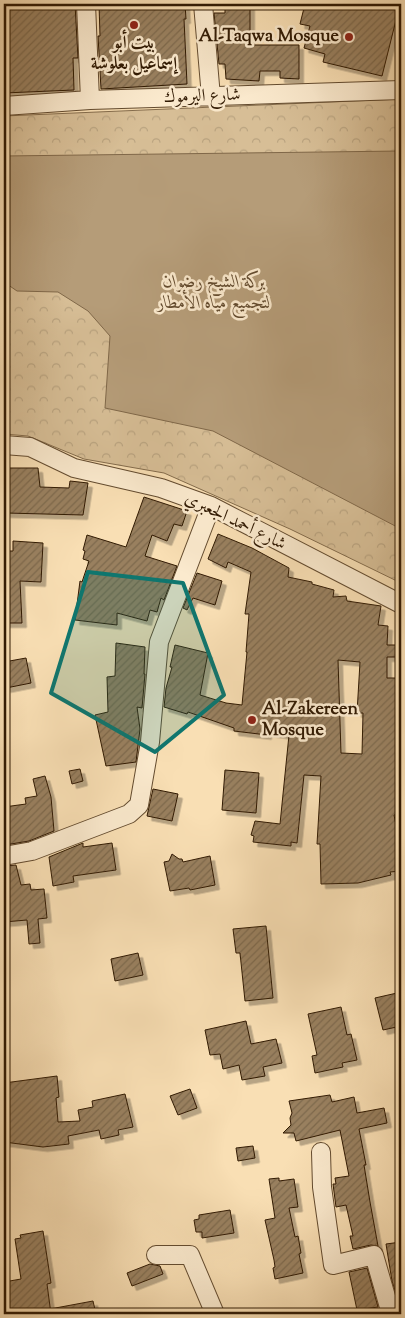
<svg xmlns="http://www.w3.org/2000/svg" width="405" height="1318" viewBox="0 0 405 1318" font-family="'Sorts Mill Goudy',Amiri,serif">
<defs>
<pattern id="forest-crowns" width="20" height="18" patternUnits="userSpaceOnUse" patternTransform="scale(1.25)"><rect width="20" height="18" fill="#d7be96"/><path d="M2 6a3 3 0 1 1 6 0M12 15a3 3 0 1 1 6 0" fill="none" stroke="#b9a380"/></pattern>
<pattern id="building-hatch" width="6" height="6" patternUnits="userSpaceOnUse" patternTransform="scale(1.25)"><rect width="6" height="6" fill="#99805f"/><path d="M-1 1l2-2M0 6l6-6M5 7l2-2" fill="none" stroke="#7d684c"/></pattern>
<filter id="shadow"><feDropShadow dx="4.5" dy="4.5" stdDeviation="0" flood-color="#0004"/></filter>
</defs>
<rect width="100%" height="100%" fill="#f9dfb4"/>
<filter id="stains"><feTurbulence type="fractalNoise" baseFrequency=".004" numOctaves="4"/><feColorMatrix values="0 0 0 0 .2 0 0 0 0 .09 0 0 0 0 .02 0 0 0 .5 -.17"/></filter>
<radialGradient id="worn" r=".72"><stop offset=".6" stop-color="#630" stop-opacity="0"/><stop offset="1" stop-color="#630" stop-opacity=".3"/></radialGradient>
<path fill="url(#forest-crowns)" stroke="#846c4c" d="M401 99V583L290 529 164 473 84 459 28 436 4 434V116Z"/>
<path fill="#b59c78" stroke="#806849" d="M401 151V529L213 431 105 408 110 336 88 311 58 292 17 291 4 282V156Z"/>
<path fill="url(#building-hatch)" stroke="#311a03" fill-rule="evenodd" filter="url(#shadow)" d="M4 4H75L78 58H73L74 90 4 93Z
M99 4H185L186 19H184L187 84 101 89 98 36H100Z
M225 4H250V45H299V79L280 78V71H260L259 81 226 79 225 64H219L214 13H225Z
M305 4H400L382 76 323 62 325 54 304 48 310 26 300 24Z
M4 468H38L40 487 69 488 70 481 88 483 83 515 6 513V490H4Z
M144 497 187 511 182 526 174 524 167 541 152 535 145 556 177 566 164 600 161 598 157 612 150 610 147 621 117 613V625L75 620 80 581 82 582 89 561 83 559 85 551 83 550 87 535 126 547Z
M218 534 252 548 289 568 288 577 312 582V584L334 590 333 597 346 596 347 601 381 606 378 625 388 626 387 645H401V657H387V678H401V814L394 815 400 845 401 871 390 872 391 875 358 883 321 884 320 844H317L321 776 304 775 297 843 291 842V846L253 842 254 836 251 835 255 821 280 824 289 735 267 732V735L234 731V728L188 712 187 714 164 707 166 688 172 667H170L175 645 208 653 200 695 226 703 242 705 247 652H246L249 614H245L251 572 228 562 226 568 208 559ZM338 660 360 662 357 713H363L362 754 341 753Z
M13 541 43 543 41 582 20 581 22 623H4V551H13Z
M197 573 222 581 215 605 193 598 187 610 183 608Z
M116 643 145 647 144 674H145L142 708 137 707 140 729 136 762 106 766 95 715 108 712 107 677 115 676Z
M26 658 31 683 6 688 4 677V662Z
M80 769 83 781 72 784 69 771Z
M225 770 259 773 256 813 222 810Z
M45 776 51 797 54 831 29 841 5 845 4 807 26 804 25 798 37 796 33 779Z
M153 789 178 794 172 821 147 816Z
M83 843V847L112 843 116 870 73 876 74 882 53 886 49 857Z
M172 854 179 859H182L183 862 210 856 215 885 190 890 189 888 170 891 164 862 169 861Z
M16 865 21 885 30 884 31 890 44 889 47 918 38 919 40 943 29 944 27 920 4 922V893H8L5 866Z
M266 926 273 998 245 1001 240 953H236L233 929Z
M138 953 143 975 115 981 111 959Z
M397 993 401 1013V1026L383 1030 375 998Z
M341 1007 347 1035 351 1034 357 1060 342 1063 343 1067 315 1073 312 1056 317 1055 308 1014Z
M246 1021 251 1044 276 1039 282 1063 263 1067 265 1076 242 1080 239 1065 223 1069 220 1054 210 1055 205 1030Z
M57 1076 59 1097 56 1098 58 1122 80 1121 78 1110 93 1107 92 1101 125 1094 133 1127 118 1130 119 1135 101 1139 99 1130 68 1136 69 1144 43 1147 4 1142V1083Z
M190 1089 197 1108 178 1115 170 1096Z
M330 1095 332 1102 354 1097 357 1113 384 1108 387 1123 359 1129 366 1165H364L370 1202 378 1246 371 1245 353 1249 350 1236H353L346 1205 336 1207 333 1184H336L335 1178 349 1176 340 1130 296 1141 294 1133H283L291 1125 290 1118 292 1113 289 1101Z
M253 1146 255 1158 238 1161 236 1148Z
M279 1178V1181L294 1179 298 1207 289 1208 295 1237 298 1236 301 1253 299 1254 303 1273 275 1279 273 1268 275 1267 274 1260 265 1220 275 1218 269 1179Z
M230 1210 234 1233 202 1238V1232H196L194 1220 199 1219V1215Z
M43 1231 51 1283 47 1284 51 1314H4V1282L21 1279 15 1239 21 1238 20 1235Z
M401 1242V1297H397L392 1281 386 1244Z
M150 1264 160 1266 163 1274 132 1286 127 1273Z
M367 1268 378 1307 357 1310 349 1272Z
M93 1301 96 1314H51L50 1309Z"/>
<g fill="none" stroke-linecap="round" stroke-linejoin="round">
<defs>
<path id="minor" d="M86 4 90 100
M203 4 211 97
M4 106 90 100 401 90
M4 445 30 447 74 468 161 488 211 506 401 604
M4 856 32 851 129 814 139 805 150 742 159 642 211 506
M321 1152 322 1187 333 1265 374 1255 391 1314
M156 1255H190L215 1314"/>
</defs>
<use href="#minor" stroke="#634b2f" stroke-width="20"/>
<use href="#minor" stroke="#fbeace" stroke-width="18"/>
</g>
<path fill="#0f766e" fill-opacity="0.2" stroke="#0f766e" stroke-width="4" stroke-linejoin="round" d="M88 572 183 583 224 695 155 752 51 693Z"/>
<g fill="#8f2418" stroke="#fbeace" stroke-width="2">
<circle cx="134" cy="25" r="5"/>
<circle cx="349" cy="37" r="5"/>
<circle cx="252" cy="720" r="5"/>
</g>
<g text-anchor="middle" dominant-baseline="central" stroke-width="5" stroke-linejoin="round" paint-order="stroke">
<g font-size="18" font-weight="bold" fill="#311a03" stroke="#fbeace" text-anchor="end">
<text x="339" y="37">Al-Taqwa Mosque</text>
<text x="134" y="44" text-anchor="middle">بيت أبو<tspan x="134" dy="21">إسماعيل بعلوشة</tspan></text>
<text x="262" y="710" text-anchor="start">Al-Zakereen<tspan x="262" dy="21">Mosque</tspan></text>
</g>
<g font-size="18" fill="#311a03" stroke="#fbeace">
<text transform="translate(202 97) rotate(-2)">شارع اليرموك</text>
<text transform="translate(235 522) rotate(26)">شارع أحمد الجعبري</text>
</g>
<g font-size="18" font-style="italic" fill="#634b2f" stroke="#fbeace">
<text x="214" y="283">بركة الشيخ رضوان<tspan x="214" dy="21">لتجميع مياه الأمطار</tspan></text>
</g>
</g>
<rect width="405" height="1318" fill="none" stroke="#f9dfb4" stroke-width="20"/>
<rect x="5" y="5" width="395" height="1308" fill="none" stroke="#311a03" stroke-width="2.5"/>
<rect x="10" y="10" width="385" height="1298" fill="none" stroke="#311a03"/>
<rect width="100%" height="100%" filter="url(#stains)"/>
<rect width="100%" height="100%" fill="url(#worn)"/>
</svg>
